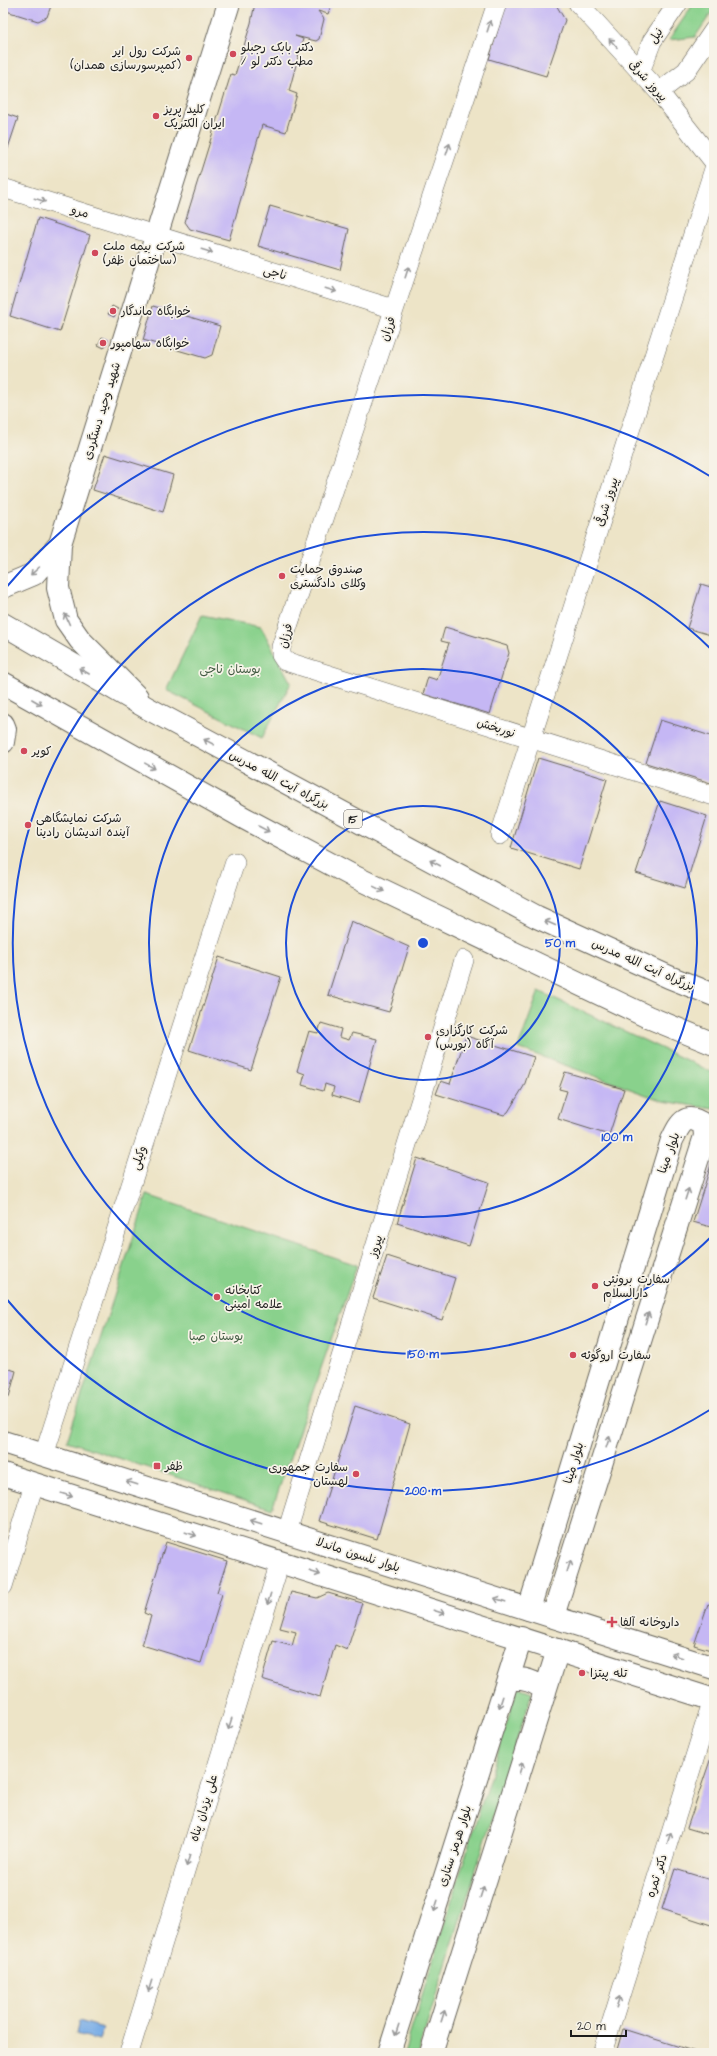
<svg xmlns="http://www.w3.org/2000/svg" width="717" height="2056" viewBox="0 0 717 2056" font-family="'Architects Daughter','Playpen Sans Arabic',sans-serif">
<rect width="100%" height="100%" fill="#f7f3e8"/>
<filter id="ink" filterUnits="userSpaceOnUse"><feTurbulence type="fractalNoise" baseFrequency=".025" numOctaves="2"/><feDisplacementMap in="SourceGraphic" scale="8" xChannelSelector="R" yChannelSelector="G"/><feConvolveMatrix kernelMatrix="1 2 1 2 8 2 1 2 1" color-interpolation-filters="sRGB"/></filter>
<filter id="wash" filterUnits="userSpaceOnUse"><feTurbulence type="fractalNoise" baseFrequency=".012" numOctaves="4" result="noise"/><feDisplacementMap in="SourceGraphic" scale="16" xChannelSelector="R" yChannelSelector="G"/><feGaussianBlur stdDeviation="0.9" result="paint"/><feColorMatrix in="noise" values="0 0 0 0 0 0 0 0 0 0 0 0 0 0 0 0 0 1.4 0 .05"/><feComposite in="paint" operator="in"/></filter>
<g filter="url(#wash)">
<rect width="100%" height="100%" fill="#ede4c7"/>
<path fill="#89d18c" stroke="#527654" d="M694 3H714V9L695 37 669 40Z
M202 615 261 627 291 683 262 738 166 690Z
M539 991 714 1073V1109L663 1101 518 1048Z
M147 1195 357 1265 272 1509 67 1441Z
M518 1687 532 1692 418 2053H404Z"/>
<path fill="#7aade6" stroke="#4b6481" d="M79 2021 103 2028 99 2040 76 2034Z"/>
<g id="blocks">
<path fill="#c5b7f4" d="M3 3H52L47 17 38 21 3 10Z
M255 3H332L328 14 318 11 324 19 319 39 316 41 295 36 303 39 289 91 297 94 286 132 262 125 229 240 190 229 185 222 231 74 235 75 251 23Z
M506 3H555L565 20 546 76 489 59Z
M3 113 18 118 3 163Z
M270 206 349 229 340 270 258 246Z
M38 218 90 235 60 332 10 316Z
M112 306 118 309 114 317 108 314Z
M153 306 220 326 212 355 205 358 143 340Z
M102 337 108 340 104 348 98 345Z
M105 454 173 475 163 512 93 490Z
M701 584 714 588V636L687 628Z
M445 627 507 646 509 653 490 714 423 694 428 677 437 680 449 643 441 641Z
M660 720 714 737V784L646 763Z
M538 758 607 779 579 869 511 848Z
M660 801 707 816 685 888 636 873Z
M351 921 409 947 389 1012 328 995Z
M219 957 281 977 251 1070 189 1050Z
M321 1023 341 1029 339 1037 349 1040 352 1033 377 1039 359 1103 332 1095 334 1087 325 1084 323 1091 302 1085 305 1074 297 1071 309 1031 318 1033Z
M466 1036 534 1057 524 1086 508 1112 504 1115 436 1094 441 1081 450 1084Z
M565 1072 624 1089 609 1135 558 1119 567 1091 559 1089Z
M714 1155V1228L693 1222Z
M417 1158 489 1182 469 1246 397 1223Z
M387 1256 455 1278 442 1320 373 1298Z
M3 1367 16 1371 9 1397 3 1395Z
M355 1406 410 1424 377 1539 319 1521Z
M166 1542 227 1561 217 1592 222 1594 201 1663 142 1645 151 1616 144 1613Z
M291 1592 317 1598 328 1593 362 1603 347 1650 335 1645 320 1697 262 1679 273 1641 292 1646 296 1632 280 1628Z
M708 1604 714 1606V1651L694 1645Z
M714 1749V1836L687 1828Z
M675 1869 714 1881V1926L662 1909Z
M623 2029 699 2053H616Z"/>
</g>
</g>
<g filter="url(#ink)">
<use href="#blocks" fill-opacity="0" stroke="#656258" stroke-width="1"/>
<g fill="none" stroke-linecap="round" stroke-linejoin="round">
<defs>
<path id="minor" d="M497 3 281 647V655L285 661 714 796
M578 3 659 92 714 162
M640 72 652 41 678 3
M659 92 686 71 714 30
M3 188 394 309
M500 835 714 169
M44 1455 235 862
M287 1532 464 960
M3 1586 34 1484
M129 2053 280 1562
M602 2053 713 1699"/>
<path id="tertiary" d="M529 1609 672 1140C680 1124 685 1111 704 1125L705 1136 553 1616
M508 1679C523 1678 536 1680 545 1692
M389 2053 521 1638
M431 2053 558 1650"/>
<path id="secondary" d="M3 587 34 574 60 544
M137 697 80 640 66 620 58 588 60 544 229 3
M3 724 5 729 3 742
M3 1442 714 1668
M3 1474 714 1700"/>
<path id="trunk" d="M3 624 149 709 537 917 669 977 714 995
M3 683 244 818 353 876 648 1017 714 1044"/>
</defs>
<use href="#minor" stroke="#656258" stroke-width="20"/>
<use href="#tertiary" stroke="#656258" stroke-width="24"/>
<use href="#secondary" stroke="#656258" stroke-width="24"/>
<use href="#trunk" stroke="#656258" stroke-width="24"/>
<use href="#minor" stroke="#fff" stroke-width="19"/>
<use href="#tertiary" stroke="#fff" stroke-width="22"/>
<use href="#secondary" stroke="#fff" stroke-width="22"/>
<use href="#trunk" stroke="#fff" stroke-width="22"/>
</g>
<defs><path id="oneway-shaft" d="M-6 0H5M1.5-3L5.5 0L1.5 3" fill="none" stroke-width="1.6" stroke-linecap="round" stroke-linejoin="round"/></defs>
<g stroke="#999">
<use href="#oneway-shaft" transform="translate(489 26) rotate(-72)"/>
<use href="#oneway-shaft" transform="translate(613 43) rotate(-132)"/>
<use href="#oneway-shaft" transform="translate(448 149) rotate(-72)"/>
<use href="#oneway-shaft" transform="translate(40 200) rotate(17)"/>
<use href="#oneway-shaft" transform="translate(207 251) rotate(17)"/>
<use href="#oneway-shaft" transform="translate(407 272) rotate(-72)"/>
<use href="#oneway-shaft" transform="translate(331 290) rotate(17)"/>
<use href="#oneway-shaft" transform="translate(35 571) rotate(138)"/>
<use href="#oneway-shaft" transform="translate(67 619) rotate(-114)"/>
<use href="#oneway-shaft" transform="translate(84 671) rotate(-150)"/>
<use href="#oneway-shaft" transform="translate(37 702) rotate(30)"/>
<use href="#oneway-shaft" transform="translate(209 742) rotate(-152)"/>
<use href="#oneway-shaft" transform="translate(150 766) rotate(29)"/>
<use href="#oneway-shaft" transform="translate(264 829) rotate(28)"/>
<use href="#oneway-shaft" transform="translate(435 863) rotate(-152)"/>
<use href="#oneway-shaft" transform="translate(379 889) rotate(26)"/>
<use href="#oneway-shaft" transform="translate(550 923) rotate(-156)"/>
<use href="#oneway-shaft" transform="translate(687 1194) rotate(-72)"/>
<use href="#oneway-shaft" transform="translate(647 1318) rotate(-72)"/>
<use href="#oneway-shaft" transform="translate(608 1442) rotate(-72)"/>
<use href="#oneway-shaft" transform="translate(132 1483) rotate(-162)"/>
<use href="#oneway-shaft" transform="translate(67 1495) rotate(18)"/>
<use href="#oneway-shaft" transform="translate(256 1522) rotate(-162)"/>
<use href="#oneway-shaft" transform="translate(191 1534) rotate(18)"/>
<use href="#oneway-shaft" transform="translate(569 1566) rotate(-72)"/>
<use href="#oneway-shaft" transform="translate(315 1573) rotate(18)"/>
<use href="#oneway-shaft" transform="translate(269 1599) rotate(107)"/>
<use href="#oneway-shaft" transform="translate(500 1600) rotate(-162)"/>
<use href="#oneway-shaft" transform="translate(439 1612) rotate(18)"/>
<use href="#oneway-shaft" transform="translate(677 1656) rotate(-162)"/>
<use href="#oneway-shaft" transform="translate(501 1702) rotate(108)"/>
<use href="#oneway-shaft" transform="translate(230 1724) rotate(107)"/>
<use href="#oneway-shaft" transform="translate(521 1768) rotate(-72)"/>
<use href="#oneway-shaft" transform="translate(669 1838) rotate(-73)"/>
<use href="#oneway-shaft" transform="translate(188 1861) rotate(107)"/>
<use href="#oneway-shaft" transform="translate(482 1892) rotate(-72)"/>
<use href="#oneway-shaft" transform="translate(436 1906) rotate(108)"/>
<use href="#oneway-shaft" transform="translate(150 1986) rotate(107)"/>
<use href="#oneway-shaft" transform="translate(618 2002) rotate(-73)"/>
<use href="#oneway-shaft" transform="translate(443 2016) rotate(-72)"/>
<use href="#oneway-shaft" transform="translate(397 2030) rotate(108)"/>
</g>
</g>
<g fill="none" stroke="#1d4ed8" stroke-width="2">
<circle cx="423" cy="943" r="137"/>
<circle cx="423" cy="943" r="274"/>
<path d="M714 1234A411 411 0 1 1 714 652"/>
<path d="M713 1408A548 548 0 0 1 3 1295M3 591A548 548 0 0 1 713 478"/>
</g>
<g fill="#d1495b" stroke="#f7f3e8" stroke-width="1.5">
<circle cx="233" cy="54" r="4"/>
<circle cx="189" cy="58" r="4"/>
<circle cx="156" cy="116" r="4"/>
<circle cx="95" cy="253" r="4"/>
<circle cx="113" cy="311" r="4"/>
<circle cx="103" cy="343" r="4"/>
<circle cx="282" cy="576" r="4"/>
<circle cx="24" cy="751" r="4"/>
<circle cx="28" cy="825" r="4"/>
<circle cx="428" cy="1037" r="4"/>
<circle cx="595" cy="1286" r="4"/>
<circle cx="217" cy="1297" r="4"/>
<circle cx="573" cy="1355" r="4"/>
<rect x="153" y="1462" width="8" height="8" rx="2"/>
<circle cx="356" cy="1474" r="4"/>
<path d="M610 1616h4v4h4v4h-4v4h-4v-4h-4v-4h4z"/>
<circle cx="582" cy="1673" r="4"/>
</g>
<g text-anchor="middle" dominant-baseline="central" stroke-width="3.5" stroke-linejoin="round" paint-order="stroke">
<rect fill="#f7f3e8" stroke="#5e5c59" stroke-width="1" x="344" y="810" width="18" height="18" rx="3"/>
<g font-size="11" font-weight="bold" fill="#1c1c1c">
<text x="353" y="819">15</text>
</g>
<g font-size="12" fill="#1c1c1c" stroke="#f7f3e8">
<text transform="translate(656 36) rotate(-59)">نیل</text>
<text transform="translate(648 81) rotate(48)">پیروز شرقی</text>
<text transform="translate(80 212) rotate(17)">مرو</text>
<text transform="translate(275 273) rotate(17)">ناجی</text>
<text transform="translate(388 329) rotate(-72)">فرزان</text>
<text transform="translate(102 411) rotate(-73)">شهید وحید دستگردی</text>
<text transform="translate(607 502) rotate(-72)">پیروز شرقی</text>
<text transform="translate(286 636) rotate(-75)">فرزان</text>
<text transform="translate(496 728) rotate(18)">نوربخش</text>
<text transform="translate(279 780) rotate(28)">بزرگراه آیت الله مدرس</text>
<text transform="translate(643 965) rotate(24)">بزرگراه آیت الله مدرس</text>
<text transform="translate(669 1153) rotate(-70)">بلوار مینا</text>
<text transform="translate(139 1158) rotate(-72)">وكيلی</text>
<text transform="translate(376 1246) rotate(-73)">پیروز</text>
<text transform="translate(574 1463) rotate(-73)">بلوار مینا</text>
<text transform="translate(358 1555) rotate(18)">بلوار نلسون ماندلا</text>
<text transform="translate(204 1808) rotate(-73)">علی یزدان پناه</text>
<text transform="translate(455 1846) rotate(-72)">بلوار هرمز ستاری</text>
<text transform="translate(657 1876) rotate(-73)">دکتر ثمره</text>
</g>
<g font-size="12" fill="#1c1c1c" stroke="#f7f3e8" text-anchor="start">
<text x="241" y="47">دکتر بابک رجبلو<tspan x="241" dy="14">/ مطب دکتر لو</tspan></text>
<text x="181" y="51" text-anchor="end">شرکت رول ایر<tspan x="181" dy="14">(کمپرسورسازی همدان)</tspan></text>
<text x="164" y="109">کلید پریز<tspan x="164" dy="14">ایران الکتریک</tspan></text>
<text x="103" y="246">شرکت بیمه ملت<tspan x="103" dy="14">(ساختمان ظفر)</tspan></text>
<text x="121" y="311">خوابگاه ماندگار</text>
<text x="111" y="343">خوابگاه سهامپور</text>
<text x="290" y="569">صندوق حمایت<tspan x="290" dy="14">وکلای دادگستری</tspan></text>
<text x="32" y="751">کویر</text>
<text x="36" y="818">شرکت نمایشگاهی<tspan x="36" dy="14">آینده اندیشان رادینا</tspan></text>
<text x="436" y="1030">شرکت کارگزاری<tspan x="436" dy="14">آگاه (بورس)</tspan></text>
<text x="603" y="1279">سفارت برونئی<tspan x="603" dy="14">دارالسلام</tspan></text>
<text x="225" y="1290">کتابخانه<tspan x="225" dy="14">علامه امینی</tspan></text>
<text x="581" y="1355">سفارت اروگوئه</text>
<text x="165" y="1466">ظفر</text>
<text x="348" y="1467" text-anchor="end">سفارت جمهوری<tspan x="348" dy="14">لهستان</tspan></text>
<text x="620" y="1622">داروخانه آلفا</text>
<text x="590" y="1673">تله پیتزا</text>
</g>
<g font-size="12" fill="#425b43" stroke="#f7f3e8">
<text x="230" y="669">بوستان ناجی</text>
<text x="216" y="1336">بوستان صبا</text>
</g>
</g>
<circle cx="423" cy="943" r="6" fill="#1d4ed8" stroke="#f7f3e8" stroke-width="2"/>
<g font-size="12" text-anchor="middle" font-weight="bold" fill="#1d4ed8" stroke="#f7f3e8" stroke-width="3.5" stroke-linejoin="round" paint-order="stroke">
<text x="560" y="947">50 m</text>
<text x="617" y="1141">100 m</text>
<text x="423" y="1358">150 m</text>
<text x="423" y="1495">200 m</text>
</g>
<rect width="717" height="2056" fill="none" stroke="#f7f3e8" stroke-width="16"/>
<path d="M571 2030v6h55v-6" fill="none" stroke="#1c1c1c" stroke-width="2"/>
<text x="577" y="2030" font-size="12" fill="#1c1c1c" stroke="#f7f3e8" stroke-width="3" paint-order="stroke">20 m</text>
</svg>
